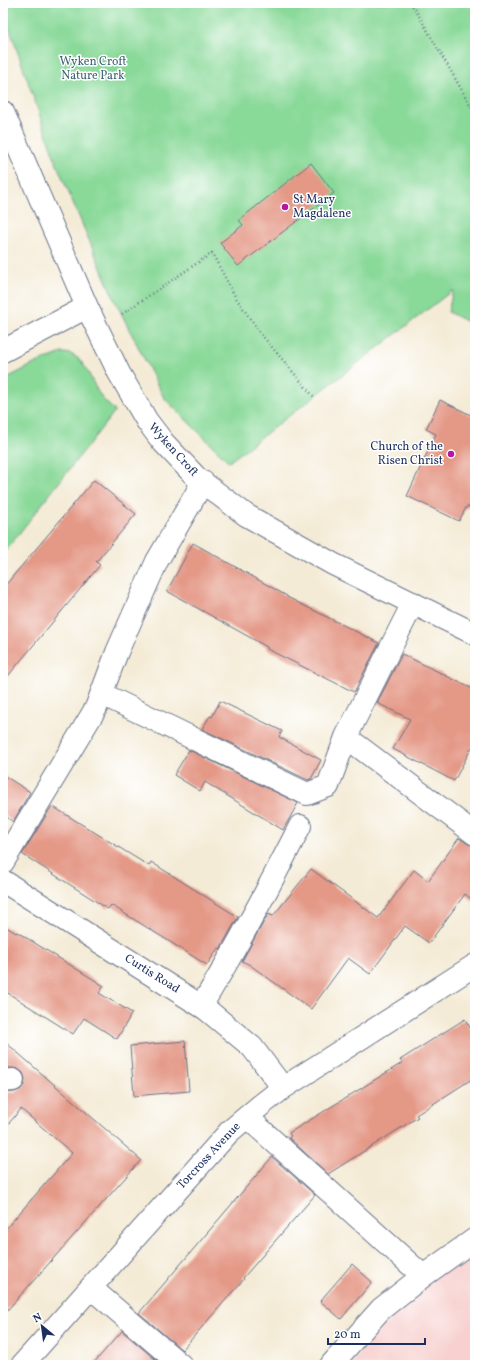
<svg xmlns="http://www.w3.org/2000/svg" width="478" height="1368" viewBox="0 0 478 1368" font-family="Vollkorn,serif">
<rect width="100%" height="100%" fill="#fff"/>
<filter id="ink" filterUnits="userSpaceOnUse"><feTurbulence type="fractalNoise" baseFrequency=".025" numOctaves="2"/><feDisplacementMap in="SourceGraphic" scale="8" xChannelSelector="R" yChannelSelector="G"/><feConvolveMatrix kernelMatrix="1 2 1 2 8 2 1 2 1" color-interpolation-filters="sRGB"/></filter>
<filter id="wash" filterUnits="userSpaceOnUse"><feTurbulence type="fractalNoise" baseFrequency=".012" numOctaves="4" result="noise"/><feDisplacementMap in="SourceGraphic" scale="16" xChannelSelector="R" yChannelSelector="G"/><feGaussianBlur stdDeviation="0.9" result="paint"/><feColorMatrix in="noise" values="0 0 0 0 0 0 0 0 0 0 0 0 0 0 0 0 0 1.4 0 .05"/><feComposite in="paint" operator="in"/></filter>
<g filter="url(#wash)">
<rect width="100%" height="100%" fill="#f4ebd6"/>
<path fill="#f7d0cf" d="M475 1245V1365H350L423 1282Z"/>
<path fill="#89d999" stroke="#52847c" d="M3 3H475V326L448 312 453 290 229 462 164 398 115 301 57 165 3 10Z
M62 353C85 352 89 379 100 395 104 401 110 406 115 411L3 554V380L36 363Z"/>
<g id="blocks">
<path fill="#e49886" d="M311 163 334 193 238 266 220 243 243 225 239 220Z
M440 400 475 417V510L467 506 459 521 407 496 436 434 426 429Z
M94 480 136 514 96 562 100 565 3 682V588Z
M193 543 287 596V597L379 643 354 692 267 649V647L167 591Z
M402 654 475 690V741L454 781 393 749 410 719 377 703Z
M220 701 282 731 279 737 321 760 311 779 308 780 202 729 210 716 212 717Z
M189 750 298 803 283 830 205 782 200 791 174 775Z
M3 775 30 792 13 822 3 814Z
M52 806 149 866 151 862 238 917 220 949 218 948 207 965 111 905 108 909 22 854Z
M459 838 468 844 475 846V902L465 894 429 943 405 926 370 974 348 958 311 1009 250 965 242 961 268 914 273 916 311 869 378 918 414 870 428 881Z
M3 925 16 933 17 932 104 986 99 993 132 1013 117 1039 84 1018 73 1034 3 990Z
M465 1019 475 1036V1077L416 1115 418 1117 328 1174 289 1138 291 1136 289 1133 402 1063 400 1060Z
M3 1040 141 1160 3 1315V1232L72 1153 21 1109 3 1130V1093L14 1092 20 1090 24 1085 25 1079 23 1073 18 1069 12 1068H3Z
M185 1041 189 1091 134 1096 130 1046Z
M272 1157 315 1195 243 1278 244 1279 182 1350 139 1313Z
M352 1264 372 1282 341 1319 320 1301Z
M122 1331 162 1365H92Z"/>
</g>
</g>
<g filter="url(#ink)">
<use href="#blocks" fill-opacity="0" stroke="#677188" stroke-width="1"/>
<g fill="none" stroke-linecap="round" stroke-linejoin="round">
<defs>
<path id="minor" d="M3 112 87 307 119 373 147 421 163 442 197 478 246 515 333 564 475 634
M3 351 87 307
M413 603 346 737 475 834
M102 694 307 794 328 786 346 737
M3 862 96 708 117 652 157 561 203 482
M3 881 206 1009 252 1047 283 1088
M201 1006C237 948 269 887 300 826
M3 1081 13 1080
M247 1117 423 1276 475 1239
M91 1288 181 1365
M22 1365 229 1132 261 1105 283 1088 475 965
M331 1365 381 1309 423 1276"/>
</defs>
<use href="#minor" stroke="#677188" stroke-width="24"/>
<path stroke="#677188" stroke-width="2.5" stroke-dasharray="1 3" stroke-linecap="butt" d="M410 3 415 9 475 113
M122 314 212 253 236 298 260 333 314 397"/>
<use href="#minor" stroke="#fff" stroke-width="22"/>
</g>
</g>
<g fill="#b5179e" stroke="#fff" stroke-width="1.5">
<circle cx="285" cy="207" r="4"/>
<circle cx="451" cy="454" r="4"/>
</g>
<g text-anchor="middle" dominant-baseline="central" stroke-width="3" stroke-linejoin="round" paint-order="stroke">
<g font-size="12" fill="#3c6270" stroke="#fff">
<text x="93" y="62">Wyken Croft<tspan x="93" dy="14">Nature Park</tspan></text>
</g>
<g font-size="12" fill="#1b2f5e" stroke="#fff" text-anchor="start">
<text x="293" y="200">St Mary<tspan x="293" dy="14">Magdalene</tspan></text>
<text x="443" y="447" text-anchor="end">Church of the<tspan x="443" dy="14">Risen Christ</tspan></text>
</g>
<g font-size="12" fill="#1b2f5e" stroke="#fff">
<text transform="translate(173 450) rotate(48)">Wyken Croft</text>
<text transform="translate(152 974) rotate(32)">Curtis Road</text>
<text transform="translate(209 1156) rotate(-47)">Torcross Avenue</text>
</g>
</g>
<rect width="478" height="1368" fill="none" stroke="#fff" stroke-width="16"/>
<g transform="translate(42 1326) rotate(331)" stroke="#ffffff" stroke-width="3" paint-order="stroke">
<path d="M0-3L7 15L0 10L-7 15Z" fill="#1b2f5e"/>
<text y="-6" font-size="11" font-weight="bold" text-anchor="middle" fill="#1b2f5e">N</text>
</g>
<path d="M328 1338v6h97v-6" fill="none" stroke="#1b2f5e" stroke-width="2"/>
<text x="334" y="1338" font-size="12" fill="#1b2f5e" stroke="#ffffff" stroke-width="3" paint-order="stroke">20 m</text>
</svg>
